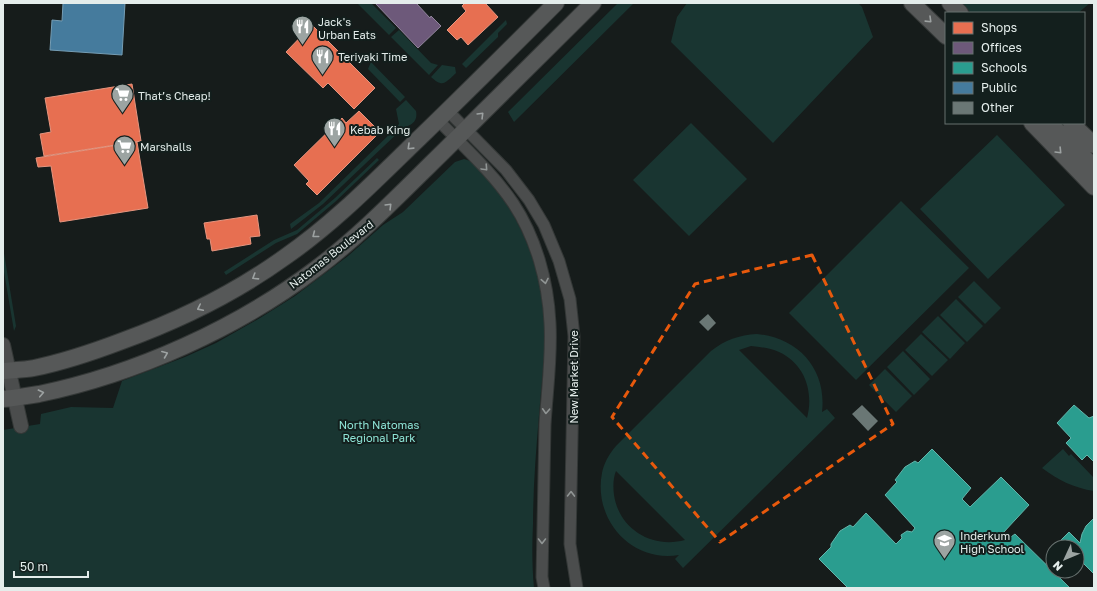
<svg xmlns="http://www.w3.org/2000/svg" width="1097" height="591" viewBox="0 0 1097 591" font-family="'Golos Text',sans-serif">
<rect width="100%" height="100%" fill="#161c1b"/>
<path fill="#193531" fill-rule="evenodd" d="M357 3H371L396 28 389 35Z
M618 3H634L514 122 508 112Z
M687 3H858L862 7 873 37 773 143 671 42 677 17Z
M961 3H1090L1078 13H971Z
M506 20 507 24 498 33V37L466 68 462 64Z
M399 30 431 63 438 65 429 75 391 37Z
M371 62 405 97 400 102 368 69Z
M442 65 455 67 456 73C445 83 443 88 431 77Z
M406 100 416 111C418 121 412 125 404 127L323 204 291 229 290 224 319 203 396 128 399 124 396 109Z
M691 123 747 179 689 236 633 180Z
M997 135 1065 205 988 279 920 209Z
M377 158 379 160 335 202 297 234 276 243 226 275 224 272 274 240 297 230 335 198Z
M464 159C478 162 489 180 498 192 529 233 546 287 545 339 544 365 541 390 539 415 536 451 533 488 533 524 532 546 532 567 534 588H3V430L40 424 41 414 71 407 113 408 122 381 185 357 216 343 260 318 295 296 348 256 383 225 403 212 455 162Z
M901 201 969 268 856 380 789 313Z
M3 247 16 326 14 331 3 266Z
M974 281 1001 308 985 324 958 297Z
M956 299 983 326 967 342 940 315Z
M938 316 965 343 950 359 922 332Z
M757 334C799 338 827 370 822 412L827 409 835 418 683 568 675 559 679 555C631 563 593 519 602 473 604 463 609 454 616 446L711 351C725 340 739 335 757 334ZM751 346C761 347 770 348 779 352 805 364 814 392 807 418L739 350ZM616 471 685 540C652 549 619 529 614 495 613 487 613 478 616 471Z
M921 334 948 360 932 376 905 350Z
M903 351 930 379 914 395 887 367Z
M885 369 912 396 896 412 869 385Z
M1063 449 1069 456 1071 454 1094 478V491C1074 488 1058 480 1042 468Z"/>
<path fill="#e76f51" stroke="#e6957f" d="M465 3H485L498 17 468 45 461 37 457 40 447 30 466 11 462 6Z
M312 25 375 88 354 109 328 83 323 88 286 52Z
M132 84 141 141 44 156 40 134 51 132 45 98Z
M359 111 380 132 317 195 306 184 309 181 294 165 342 118 346 123Z
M137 142 148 208 60 222 51 166 38 167 36 158Z
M257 215 260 236 250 237 251 244 212 251 210 239H207L204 223Z"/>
<path fill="#6d597a" stroke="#91859c" d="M375 3H416L430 18 431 16 441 26 418 48Z"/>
<path fill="#2a9d8f" stroke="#62b5ab" d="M1074 405 1089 418 1094 416V462L1087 455 1082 460 1066 443 1071 438 1057 423Z
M932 449 971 488 962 499 970 507 1001 477 1029 505 1003 533 1008 539 1015 534 1070 588H848L819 559 831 547V544L840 531 850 525 853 527 866 513 896 544 902 538 901 535 907 531 912 532 915 528 885 495 897 482 895 480 905 467 915 461 918 463Z
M1094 518V574L1077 557V547H1067L1061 540 1069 532 1080 543 1082 534 1086 526Z"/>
<path fill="#457b9d" stroke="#759db4" d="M63 3H125L122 55 50 50 52 20 62 21Z"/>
<path fill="#6a7775" d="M708 314 716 323 708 331 699 322Z
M862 405 878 421 868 431 852 414Z"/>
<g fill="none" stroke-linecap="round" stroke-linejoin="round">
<defs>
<path id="minor" d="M448 111 506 170 529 200 544 225 559 261 570 299 574 336 570 544 577 588
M438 120C464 147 492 172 513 203 536 238 548 281 550 323 552 357 547 391 545 425 544 476 543 526 542 577L544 588"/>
<path id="tertiary" d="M3 345 21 426"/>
<path id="secondary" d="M912 3 946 36
M950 3 960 13
M1032 123 1094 187
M1049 123 1094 167
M1071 123 1094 145
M3 371C13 370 24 370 34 368 63 362 93 352 122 341 180 320 235 293 285 257 330 226 369 187 408 149 458 101 507 52 556 3
M3 399C15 398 27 396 39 394 136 374 238 328 317 268 362 234 402 192 443 152 493 103 543 53 593 3"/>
</defs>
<use href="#minor" stroke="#343837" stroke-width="13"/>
<use href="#tertiary" stroke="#343837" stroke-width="16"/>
<use href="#secondary" stroke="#343837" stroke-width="18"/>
<use href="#minor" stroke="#4b4d4d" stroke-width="11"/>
<use href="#tertiary" stroke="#4b4d4d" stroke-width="14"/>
<use href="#secondary" stroke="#565858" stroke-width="16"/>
</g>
<defs><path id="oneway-chevron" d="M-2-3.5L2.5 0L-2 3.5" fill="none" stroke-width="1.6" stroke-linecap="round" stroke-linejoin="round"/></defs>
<g stroke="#9da2a2">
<use href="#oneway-chevron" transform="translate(929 20) rotate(44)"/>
<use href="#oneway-chevron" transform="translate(481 115) rotate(-45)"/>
<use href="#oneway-chevron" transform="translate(410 147) rotate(136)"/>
<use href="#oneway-chevron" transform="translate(1059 151) rotate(46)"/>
<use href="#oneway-chevron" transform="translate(389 206) rotate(-45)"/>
<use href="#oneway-chevron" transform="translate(315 235) rotate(142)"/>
<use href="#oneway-chevron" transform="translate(255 277) rotate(148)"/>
<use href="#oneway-chevron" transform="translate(200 308) rotate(154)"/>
<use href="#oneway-chevron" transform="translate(165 354) rotate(-22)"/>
<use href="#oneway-chevron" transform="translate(41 393) rotate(-12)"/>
</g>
<g stroke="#909594">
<use href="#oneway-chevron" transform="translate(485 168) rotate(47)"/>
<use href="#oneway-chevron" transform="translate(545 281) rotate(79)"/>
<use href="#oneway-chevron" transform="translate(546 411) rotate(93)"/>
<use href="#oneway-chevron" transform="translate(571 494) rotate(-89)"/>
<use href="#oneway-chevron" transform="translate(542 541) rotate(90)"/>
</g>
<path fill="none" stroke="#e8590c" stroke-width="3" stroke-dasharray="8 5" stroke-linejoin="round" d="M812 255 893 424 720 542 612 417 695 284Z"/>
<defs>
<symbol id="restaurant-pin" viewBox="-11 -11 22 30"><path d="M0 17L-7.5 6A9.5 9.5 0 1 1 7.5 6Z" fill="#9ca4a2" stroke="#131f1d"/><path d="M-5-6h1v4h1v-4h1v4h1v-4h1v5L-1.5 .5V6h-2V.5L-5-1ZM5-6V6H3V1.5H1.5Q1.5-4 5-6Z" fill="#fff"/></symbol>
<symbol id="supermarket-pin" viewBox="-11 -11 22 30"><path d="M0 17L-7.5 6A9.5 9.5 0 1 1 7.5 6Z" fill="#9ca4a2" stroke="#131f1d"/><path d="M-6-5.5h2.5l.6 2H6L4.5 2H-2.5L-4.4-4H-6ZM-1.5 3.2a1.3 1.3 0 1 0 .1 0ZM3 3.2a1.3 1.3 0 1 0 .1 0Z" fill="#fff"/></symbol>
<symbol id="school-pin" viewBox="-11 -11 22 30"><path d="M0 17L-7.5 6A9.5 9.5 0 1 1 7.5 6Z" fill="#9ca4a2" stroke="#131f1d"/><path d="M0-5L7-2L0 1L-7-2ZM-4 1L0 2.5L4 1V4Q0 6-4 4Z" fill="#fff"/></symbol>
</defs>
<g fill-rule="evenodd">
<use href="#restaurant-pin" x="290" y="14" width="25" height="34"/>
<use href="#restaurant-pin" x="310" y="44" width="25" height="34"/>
<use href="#supermarket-pin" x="110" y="82" width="25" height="34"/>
<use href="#restaurant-pin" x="322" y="116" width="25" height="34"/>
<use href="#supermarket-pin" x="112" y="134" width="25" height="34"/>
<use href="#school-pin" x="932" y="528" width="25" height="34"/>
</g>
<g text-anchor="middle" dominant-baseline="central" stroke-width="4" stroke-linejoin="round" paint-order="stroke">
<g font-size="11" fill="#e4edeb" stroke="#131f1d" text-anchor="start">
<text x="318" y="21">Jack's<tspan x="318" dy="13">Urban Eats</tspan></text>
<text x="338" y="56">Teriyaki Time</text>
<text x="138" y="95">That’s Cheap!</text>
<text x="350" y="129">Kebab King</text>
<text x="140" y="146">Marshalls</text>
<text x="960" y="535">Inderkum<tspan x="960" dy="13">High School</tspan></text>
</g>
<g font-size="11" fill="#e4edeb" stroke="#131f1d">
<text transform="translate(331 254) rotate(-38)">Natomas Boulevard</text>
<text transform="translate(573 377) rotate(-90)">New Market Drive</text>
</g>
<g font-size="11" fill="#8ee4d6" stroke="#131f1d">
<text x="379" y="424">North Natomas<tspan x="379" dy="13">Regional Park</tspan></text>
</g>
</g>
<rect width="1097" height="591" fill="none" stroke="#e4edeb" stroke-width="8"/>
<rect x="945" y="12" width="140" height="112" fill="#131f1d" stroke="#67716f"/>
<rect x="953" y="22" width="20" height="12" fill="#e76f51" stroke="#67716f"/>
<text x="981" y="32" font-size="12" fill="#e4edeb">Shops</text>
<rect x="953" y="42" width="20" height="12" fill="#6d597a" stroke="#67716f"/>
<text x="981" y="52" font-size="12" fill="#e4edeb">Offices</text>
<rect x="953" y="62" width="20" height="12" fill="#2a9d8f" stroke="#67716f"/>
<text x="981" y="72" font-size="12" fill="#e4edeb">Schools</text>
<rect x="953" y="82" width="20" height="12" fill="#457b9d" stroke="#67716f"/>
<text x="981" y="92" font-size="12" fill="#e4edeb">Public</text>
<rect x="953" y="102" width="20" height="12" fill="#6a7775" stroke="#67716f"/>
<text x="981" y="112" font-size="12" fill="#e4edeb">Other</text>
<g transform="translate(1065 559) rotate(226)"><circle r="19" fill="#131f1d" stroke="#67716f"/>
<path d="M0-3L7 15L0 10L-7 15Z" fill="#9ca4a2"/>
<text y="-6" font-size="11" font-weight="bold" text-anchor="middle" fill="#e4edeb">N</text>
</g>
<path d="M14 571v6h74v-6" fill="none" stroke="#e4edeb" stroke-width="2"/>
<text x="20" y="571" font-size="12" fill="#e4edeb" stroke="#131f1d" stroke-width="3" paint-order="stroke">50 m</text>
</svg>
